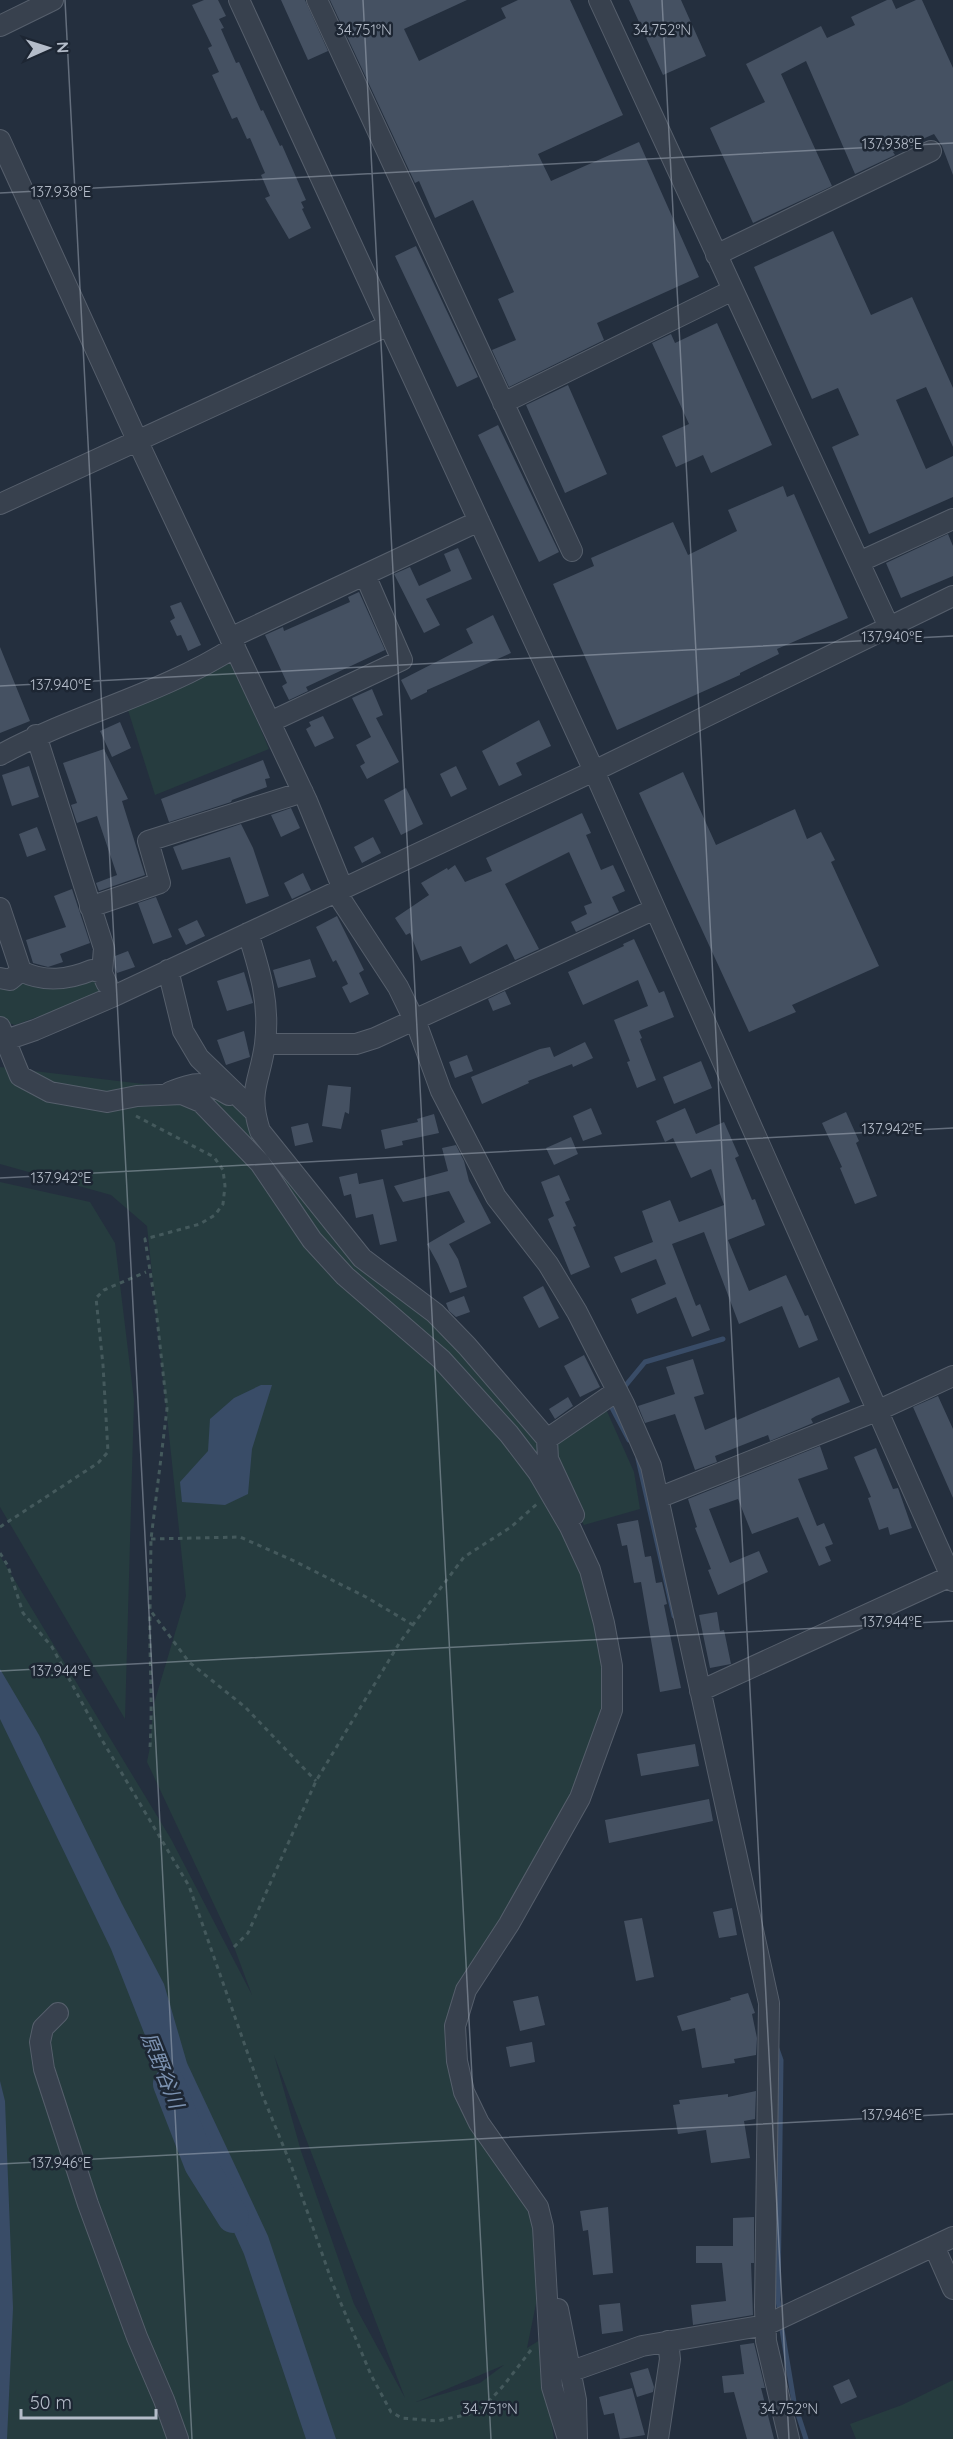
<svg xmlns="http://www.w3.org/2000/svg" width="953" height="2439" viewBox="0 0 953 2439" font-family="Quicksand,'Noto Sans JP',sans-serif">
<rect width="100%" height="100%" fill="#242f3e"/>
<path fill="#263c3f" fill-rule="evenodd" d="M232 660 269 749 155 795 127 707Z
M97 971 101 994 15 1025 0 1020V978Z
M0 1067 228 1094 296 1175 547 1439 606 1409 634 1472 640 1509 584 1525 565 1493 590 1570 609 1720 455 2026 479 2123 530 2213 545 2260 527 2348 540 2340 554 2439H0V1556L171 1839 252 1995 234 1947 147 1762 150 1747 153 1707 186 1596 147 1226 111 1195 0 1164ZM274 2055 405 2398 354 2304 301 2151ZM504 2365 480 2383 416 2402Z
M0 1182 90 1202 115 1243 134 1400 125 1719 0 1507Z
M953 2380V2439H856L850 2424 902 2405Z"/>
<path fill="#394c67" d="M261 1385H272L252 1449 248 1494 225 1505 182 1502 180 1482 208 1451 210 1419 234 1398Z
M0 1669 39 1735 122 1904 164 1984 187 2063 268 2236 336 2439H306L244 2254 150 2048 111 1949 0 1719Z
M0 2081 5 2101 13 2308 7 2439H0Z"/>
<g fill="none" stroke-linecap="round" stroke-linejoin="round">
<path stroke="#394c67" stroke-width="5" d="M621 1391 645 1362 723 1339
M613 1400 610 1404 629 1440
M638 1459 674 1616
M776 2046 781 2060 778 2300 780 2314
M781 2324 794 2402 806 2439"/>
<path stroke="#394c67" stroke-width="32" d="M169 2084 200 2164 233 2217"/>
</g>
<path fill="#455162" d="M204 0H218L226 16 219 19 224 28 221 29 236 63 239 62 261 111 263 110 280 146 282 145 306 200 301 202 304 208 302 209 311 228 289 239 265 198 270 196 261 175 265 173 250 138 247 139 237 117 232 119 212 75 219 72 208 48 212 46 192 5Z
M281 0H305L328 51 308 60Z
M330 0H467L404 29 419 61 506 18 501 8 518 0H570L623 115 538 154 551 181 639 142 699 277 597 323 604 340 509 387 492 350 516 340 498 299 514 292 473 200 435 218 419 181 415 183Z
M629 0H681L706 56 663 75Z
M887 0H892L896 9 916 0H922L953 68V175L942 146 934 134 893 152 895 155 855 174 806 61 781 74 832 186 753 223 710 128 765 102 746 64 821 26 827 38 855 25 851 17Z
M833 231 871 315 912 297 953 388V447L926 387 896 400 926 469 953 456V497L869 534 832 447 859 435 838 388 812 399 754 267Z
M416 246 478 377 457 387 395 256Z
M717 323 772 445 711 473 703 455 676 467 662 436 689 424 652 343 671 334 675 343Z
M568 385 607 474 565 493 526 405Z
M498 425 559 552 539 562 478 435Z
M783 486 787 497 794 494 848 618 777 649 779 654 740 673V675L617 730 553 584 594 566 591 558 673 522 688 555 737 531 728 510Z
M948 534 953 546V576L901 598 886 563Z
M458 548 472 579 426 599 440 625 424 633 394 574 410 567 419 586 451 571 444 554Z
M359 592 385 650 306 687 308 691 289 700 282 686 287 683 265 635 283 627 284 631 350 602 348 597Z
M181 602 201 645 188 651 181 635 177 636 170 621 175 618 170 606Z
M493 615 511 653 427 690V692L411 700 401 680 473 643 466 629Z
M0 647 30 721 0 733Z
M372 689 383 715 376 718 399 762 367 779 360 766 365 763 356 745 371 737 352 698Z
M323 716 334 738 315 747 306 729 311 726 309 722Z
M539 720 551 746 516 763 522 775 499 786 482 751Z
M120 722 131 748 112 757 100 731Z
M104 749 128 799 122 801 145 875 99 891 96 883 117 875 97 816 77 823 71 805 77 803 63 763Z
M263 760 270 778 265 779 267 787 232 800 231 802 169 822 161 799Z
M29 766 39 797 12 806 2 775Z
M456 766 467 789 451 797 440 774Z
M683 772 716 845 795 809 807 839 821 832 835 860 831 862 879 966 792 1005 796 1012 749 1032 639 793Z
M406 788 423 824 401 835 384 800Z
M291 808 300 828 281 837 271 815Z
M582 813 591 833 586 835 601 870 613 865 625 891 612 897 619 912 576 932 571 922 587 914 584 906 592 903 569 852 505 884 539 949 515 960 507 944 470 964 461 946 421 961 410 933 406 935 395 918 429 895 421 883 447 868 448 870 455 865 465 882 492 871 486 858Z
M241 824 253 848 269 896 246 904 230 857 182 870 173 847Z
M37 827 46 850 27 857 19 834Z
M373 837 381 853 362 863 354 847Z
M303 873 311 890 292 899 284 883Z
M72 889 90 943 60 954 63 962 48 967 33 963 26 940 66 927 54 896Z
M156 897 172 937 153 944 138 903Z
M337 916 364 970 359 973 369 994 350 1003 342 987 348 984 336 960 333 962 316 927Z
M197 920 205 936 186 945 178 929Z
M634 939 659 993 664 991 674 1017 639 1031 642 1038 640 1039 656 1080 637 1088 627 1062 630 1061 614 1020 648 1006 638 980 583 1005 568 972 624 946 623 944Z
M128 951 135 967 117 973 115 967V956Z
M310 959 316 977 278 988 273 970Z
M244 972 253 1003 227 1011 217 981Z
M505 991 511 1004 493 1011 488 999Z
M244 1031 250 1057 226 1065 217 1040Z
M585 1042 593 1058 573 1067 572 1064 528 1081 529 1083 482 1104 471 1077 540 1049 550 1047 554 1057Z
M467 1055 473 1071 455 1078 449 1062Z
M701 1061 712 1088 674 1104 663 1077Z
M328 1085 351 1087 349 1114 345 1112 341 1129 322 1126Z
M591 1108 602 1134 583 1141 573 1116Z
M685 1108 696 1134 724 1122 739 1156 735 1158 752 1200 755 1199 765 1225 728 1240 749 1291 786 1275 805 1316 808 1315 818 1340 799 1348 782 1306 739 1324 704 1232 672 1244 696 1306 700 1304 710 1330 692 1337 676 1297 637 1314 631 1299 666 1284 656 1259 621 1273 614 1257 653 1242 642 1211 670 1200 679 1222 724 1205 711 1169 691 1178 673 1138 665 1142 656 1121Z
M846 1112 859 1141 856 1143 877 1196 855 1204 840 1168 842 1167 822 1123Z
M434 1114 439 1133 402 1141 403 1145 385 1149 381 1130 418 1122 417 1119Z
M308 1123 313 1142 295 1146 291 1127Z
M571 1137 578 1154 554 1165 546 1148Z
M456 1145 464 1161 469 1181 491 1223 449 1244 458 1259 467 1287 450 1293 438 1264 427 1244 465 1222 449 1191 403 1202 394 1186 448 1171 442 1148Z
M357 1173 359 1184 383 1179 397 1241 380 1245 373 1214 356 1218 351 1194 344 1196 339 1177Z
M559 1175 570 1200 565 1202 576 1226 573 1227 590 1267 571 1275 548 1219 554 1216 541 1182Z
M543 1286 559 1318 539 1328 523 1297Z
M464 1296 470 1312 456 1317 449 1311 446 1303Z
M584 1355 600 1387 580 1397 564 1366Z
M693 1359 704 1394 694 1397 705 1430 736 1417 737 1420 839 1377 850 1402 816 1416 811 1419 813 1423 770 1441 768 1435 715 1456 717 1462 695 1470 675 1414 645 1423 638 1406 675 1394 666 1367Z
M938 1396 953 1429V1498L913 1407Z
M568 1397 573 1406 555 1419 549 1409Z
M820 1446 828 1469 798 1479 817 1526 824 1523 833 1544 825 1547 831 1561 819 1566 798 1517 752 1534 738 1499 709 1509 730 1563 759 1551 768 1572 718 1595 708 1570 711 1569 695 1528 697 1527 688 1499Z
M876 1448 893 1489 898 1488 912 1528 890 1535 888 1527 879 1530 868 1498 871 1497 854 1457Z
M638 1520 645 1557 651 1556 656 1583 662 1582 667 1604 664 1605 681 1688 660 1692 641 1582 634 1583 627 1545 622 1546 617 1524Z
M717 1612 720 1631 724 1630 731 1664 710 1668 699 1615Z
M695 1744 699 1766 641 1776 637 1754Z
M709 1799 713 1821 609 1843 605 1820Z
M732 1908 737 1935 719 1938 713 1912Z
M642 1918 654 1977 636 1981 624 1921Z
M748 1993 755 2013 752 2014 757 2038 756 2055 734 2059 735 2063 702 2068 695 2028 682 2031 677 2016 731 2000 730 1998Z
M538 1996 545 2025 520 2031 513 2001Z
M532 2042 535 2062 510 2067 506 2047Z
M756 2091 755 2119 744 2121 750 2158 711 2163 706 2130 678 2134 673 2105 680 2104 679 2100 728 2094V2097Z
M608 2207 613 2273 593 2275 588 2230 583 2231 580 2211Z
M754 2217V2263H751L753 2315 693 2325 691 2305 726 2301 722 2263H696V2246H733V2218Z
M620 2303 623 2331 602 2334 599 2305Z
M754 2343 765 2388H761L774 2439H747L734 2392 724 2393 722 2376 744 2374 740 2345Z
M648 2368 654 2387 653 2392 637 2397 630 2373Z
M849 2379 857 2397 841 2404 833 2386Z
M632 2388 645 2435 620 2439 614 2413 604 2415 599 2397Z"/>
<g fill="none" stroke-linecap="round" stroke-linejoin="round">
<defs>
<path id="minor" d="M239 0 594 771 953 1581
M317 0 572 551
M599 0 889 627
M0 26 53 0
M0 140 138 442 307 801 343 889
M716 255 931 151
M503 403 733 290
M0 504 389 325
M859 562 953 519
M230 638 479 521
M270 722 402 660 365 575
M36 735 104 948 102 973
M0 755C75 714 162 694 235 647
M336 892 398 987 418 1028 441 1091 496 1197 548 1264 577 1312 624 1404 651 1466 769 2003 765 2307 766 2341 789 2439
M90 907 160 883 148 841 303 792
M0 908 21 971C45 983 68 980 92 970L102 973 107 984
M248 933C260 971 270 1003 265 1044 260 1082 247 1090 260 1131L362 1258 435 1313 467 1346 547 1439 617 1391
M168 970 183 1031 199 1058 254 1111
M0 978 10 980 21 971
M0 1027 20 1076 50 1092 107 1102 137 1096 182 1094 201 1102 260 1163 312 1240 345 1276 441 1359 509 1434 538 1472 570 1527 590 1570 604 1623 612 1666V1710L580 1798 509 1924 466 1990 455 2026 457 2061 464 2092 479 2123 538 2207 543 2227 552 2387 568 2439
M0 1042 35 1030 112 997 336 892 594 771 953 596
M265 1044H356L375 1038 655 909
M170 1092C197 1082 204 1080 229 1095
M547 1439 548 1459 574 1515
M658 1498 879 1410 953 1376
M700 1691 951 1576
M58 2013 43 2028 40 2042 44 2069 88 2204 137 2337 164 2400 178 2439
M934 2246 953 2289
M558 2309 576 2400 577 2439
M572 2371 642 2346 766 2325 953 2237
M658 2439 670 2359 668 2341"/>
</defs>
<use href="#minor" stroke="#565f6c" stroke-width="22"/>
<path stroke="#44595c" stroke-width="3" stroke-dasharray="4.5 4.5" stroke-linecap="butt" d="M136 1116 214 1157 223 1170 225 1186 223 1204 215 1215 200 1224 145 1239 156 1309 167 1409 151 1539 150 1610 189 1662 245 1707 316 1781
M0 1527 98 1463 108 1452 103 1365 96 1298 104 1290 146 1272
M151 1539 240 1537 292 1560 366 1597 413 1625
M0 1553 8 1566 23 1613 52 1647 102 1740 189 1886 262 2094 291 2165 332 2282 371 2375 391 2412 402 2418 437 2421 479 2412 504 2385 531 2350
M150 1747C153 1702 149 1657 150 1612
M234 1947 248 1933 316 1781 400 1642 464 1557 511 1527 537 1504"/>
<use href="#minor" stroke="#38414e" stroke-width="20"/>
</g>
<path fill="none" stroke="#b4bcc9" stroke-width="1.5" stroke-opacity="0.45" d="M65 0 192 2439M363 0 491 2439M662 0 789 2439M0 193 953 143M0 686 953 636M0 1178 953 1128M0 1671 953 1621M0 2164 953 2114"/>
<g text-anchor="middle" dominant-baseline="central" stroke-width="5" stroke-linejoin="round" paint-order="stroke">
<g font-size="20" font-style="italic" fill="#7c92b1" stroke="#1d2633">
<text transform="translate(163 2070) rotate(68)">原野谷川</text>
</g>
</g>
<g font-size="15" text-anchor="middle" fill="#b4bcc9" stroke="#1d2633" stroke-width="5" stroke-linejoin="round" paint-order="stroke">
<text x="364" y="35">34.751°N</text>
<text x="662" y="35">34.752°N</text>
<text x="892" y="149">137.938°E</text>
<text x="61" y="197">137.938°E</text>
<text x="892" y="642">137.940°E</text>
<text x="61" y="690">137.940°E</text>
<text x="892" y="1134">137.942°E</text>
<text x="61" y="1183">137.942°E</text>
<text x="892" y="1627">137.944°E</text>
<text x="61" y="1676">137.944°E</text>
<text x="892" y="2120">137.946°E</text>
<text x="61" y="2168">137.946°E</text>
<text x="490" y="2414">34.751°N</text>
<text x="789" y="2414">34.752°N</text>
</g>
<g transform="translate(48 48) rotate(87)" stroke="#1d2633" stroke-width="4.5" paint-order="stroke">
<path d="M0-4.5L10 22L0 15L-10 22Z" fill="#b4bcc9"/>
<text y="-9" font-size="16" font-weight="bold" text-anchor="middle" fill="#b4bcc9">N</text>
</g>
<path d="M21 2409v9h135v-9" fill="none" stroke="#b4bcc9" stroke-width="3"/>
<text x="30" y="2409" font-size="18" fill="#b4bcc9" stroke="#1d2633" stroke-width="4.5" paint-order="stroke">50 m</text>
</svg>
